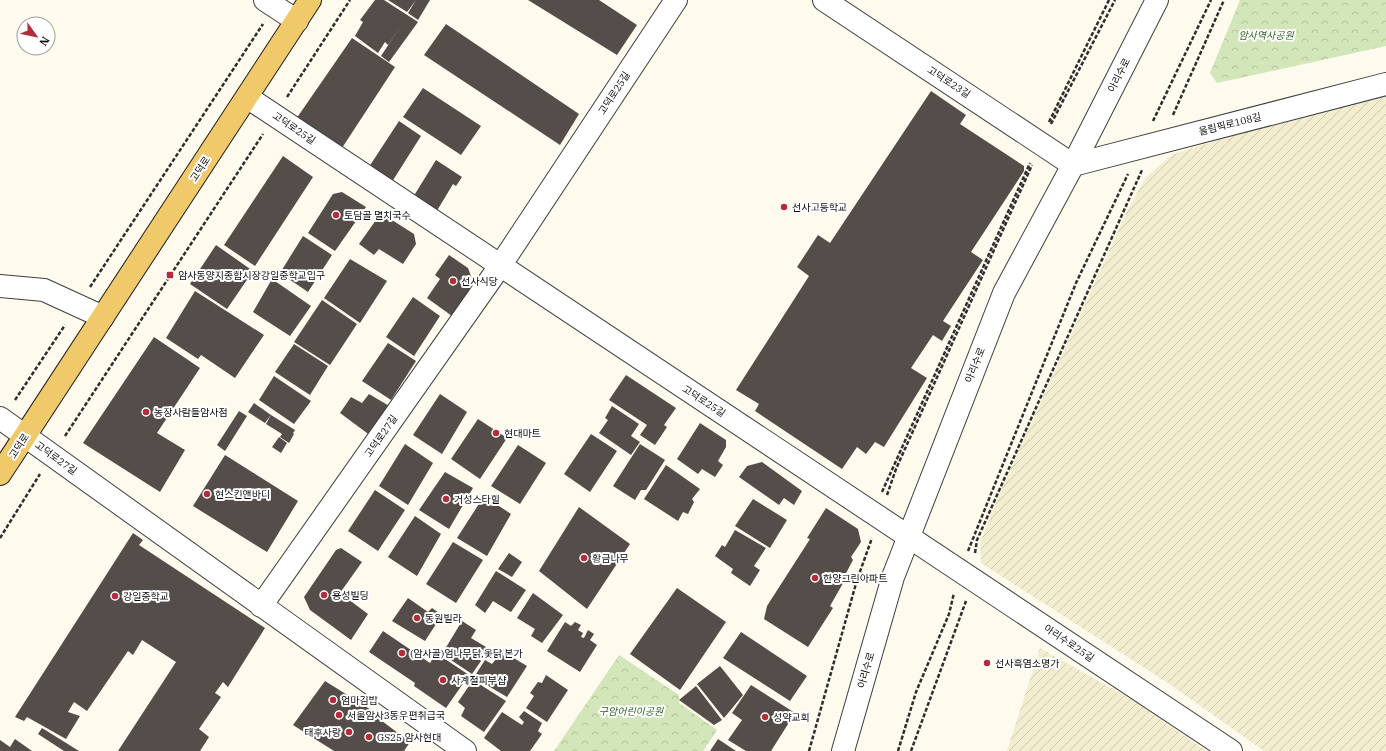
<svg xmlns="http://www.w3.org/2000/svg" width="1386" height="751" viewBox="0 0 1386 751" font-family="'IBM Plex Serif','Noto Sans KR',serif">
<defs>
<pattern id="farmland-furrows" width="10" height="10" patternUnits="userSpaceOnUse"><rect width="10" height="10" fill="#f2edcf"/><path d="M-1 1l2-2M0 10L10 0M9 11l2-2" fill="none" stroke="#cecab1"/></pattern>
<pattern id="park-crowns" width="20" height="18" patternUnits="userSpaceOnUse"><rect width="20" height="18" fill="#d2e6b9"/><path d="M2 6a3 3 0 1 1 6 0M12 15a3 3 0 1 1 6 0" fill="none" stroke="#b3c49e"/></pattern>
</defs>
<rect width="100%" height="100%" fill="#fefaed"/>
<path fill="url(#farmland-furrows)" d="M1386 97V751H1264L1168 683 981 563 980 543 1001 490 1127 211 1146 177 1173 154 1249 131Z
M1040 648 1136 702 1206 751H1007Z"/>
<path fill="url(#park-crowns)" d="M1240 0H1386V46L1217 83 1210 73Z
M619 655 679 695V703L717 730 703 751H554Z"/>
<path fill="#544d4a" d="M375 0H384L418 22 389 62 381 56 402 24 388 45 385 42 378 53 355 36 363 22 360 20Z
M388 0H416L407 12Z
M416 0H430L418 20 408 13Z
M528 0H599L637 25 617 55Z
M446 24 579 114 560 145 424 55Z
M352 38 395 67 340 151 294 122Z
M423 88 481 126 461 155 403 117Z
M931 91 966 115 960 124 1024 166V171L971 252 983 260 943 321 951 326 942 341 933 335 911 368 927 378 884 447 875 442 866 454 857 447 842 469 755 411 759 404 736 390 809 276 797 267 818 235 830 243Z
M399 121 421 136 390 185 367 170Z
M283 156 313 177 255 266 224 245Z
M436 160 462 177 456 186 453 184 435 214 416 201 415 194Z
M342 192 366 207 335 251 308 233 333 194Z
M381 213 414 234 416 244 403 264 379 249 374 255 359 244Z
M303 236 332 255 308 292 280 273Z
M216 245 253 271 227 309 190 284Z
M449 255 468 268 474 284 452 316 427 298 440 279 435 275Z
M350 259 387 281 360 323 324 298Z
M272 279 311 306 290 336 253 312Z
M195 291 264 335 235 378 201 355 198 359 166 338Z
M413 297 440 316 414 356 386 337Z
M322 300 357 324 330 365 294 342Z
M154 337 200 368 157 433 185 450 160 492 83 443Z
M388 343 416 361 391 400 362 381Z
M294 344 328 366 310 395 275 372Z
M626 375 676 408 664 425 667 427 655 445 640 435 647 425 609 400Z
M274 376 311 401 294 424 259 400Z
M369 394 391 407 371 436 340 413 351 397 362 403Z
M440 394 467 412 442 454 413 435Z
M254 403 271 415 265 423 248 412Z
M612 406 639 424 631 436 640 442 631 455 599 433 608 420 605 418Z
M239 411 247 416 225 451 217 445Z
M271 415 295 430 293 433 294 434 289 443 280 437 282 434 266 424Z
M478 419 507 438 480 479 451 459Z
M700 423 726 440V447L718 461 723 465 715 477 702 469 698 474 677 459Z
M591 434 617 451 590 492 564 474Z
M279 437 287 443 281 453 272 447Z
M405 444 433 463 408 505 379 486Z
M640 444 665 460 646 490H641L635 500 613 486Z
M518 445 546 463 520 504 491 486Z
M225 455 298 501 267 552 193 506Z
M762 462 802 491 794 505 784 498 779 505 739 477 747 466Z
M666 465 700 489 692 499 694 502 688 514 683 512 678 521 644 499Z
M445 472 473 488 449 529 419 510Z
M375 490 405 510 378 551 348 531Z
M484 496 511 514 487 556 457 538Z
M753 499 787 520 770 548 735 526Z
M579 507 630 544 587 609 539 571Z
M826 508 858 529 861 542 851 557 853 560 844 577 846 578 830 606 833 608 808 647 764 619 767 606 810 539 807 538Z
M415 516 441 534 417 576 388 557Z
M735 530 766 548 754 566 760 570 750 586 731 573 733 569 715 556 722 545 725 547Z
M133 533 143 540 139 545 265 628 228 687 223 682 215 693 221 697 199 729 209 737 200 751H118L176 662 142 640 133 655 128 651 87 711 74 702 68 712 80 716 66 739 27 717 24 721 15 717Z
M453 542 483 560 456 603 426 584Z
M341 548 362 562 340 593 368 614 351 640 310 610 304 597 336 550Z
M509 553 522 562 512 577 498 569Z
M496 571 526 590 511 612 493 601 485 613 475 605Z
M677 588 726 622 680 690 630 654Z
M533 593 563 615 542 643 531 636 535 629 517 618Z
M408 598 428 612 432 608 442 615 425 641 392 621Z
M462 621 476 630 471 638 486 647 479 659 481 661 472 674 442 654Z
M565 622 571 626 575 622 581 625 578 630 583 633 581 637 584 638 588 630 594 634 590 640 597 645 580 672 547 651Z
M383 631 430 663 436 653 469 675 446 708 414 686 415 683 369 652Z
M741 632 807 676 790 701 723 658Z
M504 649 513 655 512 657 527 666 507 697 485 684 487 681 476 674 485 660 492 664Z
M720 666 743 695 724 718 697 684Z
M546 675 568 690 547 722 526 708 534 696 530 693 538 682 542 683Z
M473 680 506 701 484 732 461 716 465 708 458 702Z
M325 681 384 718 382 721 410 742 404 751H334L293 725Z
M751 685 795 713 771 751H746L728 740 742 720 732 713Z
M696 686 722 720 714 725 679 700Z
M524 711 542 723 538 731 542 734 530 751H501L484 738 502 712 522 725 524 722 519 717Z
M42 728 79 751H64L38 734Z
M15 739 32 751H0V740L10 747Z
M718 739 736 751H710Z"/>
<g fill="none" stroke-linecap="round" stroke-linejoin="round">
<defs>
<path id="minor" d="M265 0 297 21
M824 0 1073 165 1386 84
M247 97 1231 751
M0 286 44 290 103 317
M0 418 465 751
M261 606 500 266 676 0
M843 751 893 577 1004 293 1073 165 1157 0"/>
<path id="major" d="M0 474 310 0"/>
</defs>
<use href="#minor" stroke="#3f3f3f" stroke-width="24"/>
<use href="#major" stroke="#1d1d1d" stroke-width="24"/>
<path stroke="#2e2e2e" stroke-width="2.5" stroke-dasharray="4 2" stroke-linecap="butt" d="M287 97 350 0
M1173 115 1224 0
M1153 121 1211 0
M1049 122 1109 0
M1051 124 1115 0
M90 287 263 24
M15 400 65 325
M65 436 263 134
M882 492 1030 163
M887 495 896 469 1032 165
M0 538 40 474
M968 551 1076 283 1128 174
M975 553 977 540 1142 170
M809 751 857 580 872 538
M898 751 916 692 949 614 954 593
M911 751 966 601"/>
<use href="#minor" stroke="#fff" stroke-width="22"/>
<use href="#major" stroke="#f0c96b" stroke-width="22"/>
</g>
<g fill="#b32e3a" stroke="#fff" stroke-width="1.5">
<circle cx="784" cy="207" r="4"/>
<circle cx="336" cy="215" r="4"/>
<rect x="166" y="271" width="8" height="8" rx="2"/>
<circle cx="453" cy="281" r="4"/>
<circle cx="146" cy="412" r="4"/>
<circle cx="496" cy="433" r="4"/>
<circle cx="207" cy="494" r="4"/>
<circle cx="446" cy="499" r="4"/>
<circle cx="584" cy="558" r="4"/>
<circle cx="815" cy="578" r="4"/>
<circle cx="324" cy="595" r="4"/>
<circle cx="115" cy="596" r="4"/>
<circle cx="417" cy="618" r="4"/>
<circle cx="402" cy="653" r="4"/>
<circle cx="987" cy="663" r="4"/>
<circle cx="443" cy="680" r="4"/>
<circle cx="333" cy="700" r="4"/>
<circle cx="339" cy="715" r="4"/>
<circle cx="765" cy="717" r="4"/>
<circle cx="349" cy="732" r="4"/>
<circle cx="369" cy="737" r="4"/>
</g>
<g text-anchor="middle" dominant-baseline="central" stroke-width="4" stroke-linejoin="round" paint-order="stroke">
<g font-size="10" font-style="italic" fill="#316021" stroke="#fff">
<text x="1266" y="35">암사역사공원</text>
<text x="631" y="711">구암어린이공원</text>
</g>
<g font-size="10" fill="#0c0c0c" stroke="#fff">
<text transform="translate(1119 75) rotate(-63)">아리수로</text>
<text transform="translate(949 82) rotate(33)">고덕로23길</text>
<text transform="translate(614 93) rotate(-57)">고덕로25길</text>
<text transform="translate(1230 124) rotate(-14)">올림픽로108길</text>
<text transform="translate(294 128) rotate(34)">고덕로25길</text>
<text transform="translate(200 169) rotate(-57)">고덕로</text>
<text transform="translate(975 365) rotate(-68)">아리수로</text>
<text transform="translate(704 401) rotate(33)">고덕로25길</text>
<text transform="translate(381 436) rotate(-55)">고덕로27길</text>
<text transform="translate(19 446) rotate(-57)">고덕로</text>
<text transform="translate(56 458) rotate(36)">고덕로27길</text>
<text transform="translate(1069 643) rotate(34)">아리수로25길</text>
<text transform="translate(866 670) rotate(-74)">아리수로</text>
</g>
<g font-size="10" fill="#0c0c0c" stroke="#fff" text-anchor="start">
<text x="792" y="207">선사고등학교</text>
<text x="344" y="215">토담골 멸치국수</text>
<text x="178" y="275">암사동양지종합시장강일중학교입구</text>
<text x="461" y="281">선사식당</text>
<text x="154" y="412">농장사람들암사점</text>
<text x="504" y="433">현대마트</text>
<text x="215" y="494">현스킨앤바디</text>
<text x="454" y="499">거성스타힐</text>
<text x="592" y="558">황금나무</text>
<text x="823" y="578">한양그린아파트</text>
<text x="332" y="595">용성빌딩</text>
<text x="123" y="596">강일중학교</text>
<text x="425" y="618">동원빌라</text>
<text x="410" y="653">(암사골)엄나무닭,옻닭 본가</text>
<text x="995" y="663">선사흑염소명가</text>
<text x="451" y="680">사계절피부샵</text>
<text x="341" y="700">엄마김밥</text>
<text x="347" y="715">서울암사3동우편취급국</text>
<text x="773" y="717">성약교회</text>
<text x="341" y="732" text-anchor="end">태후사랑</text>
<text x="377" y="737">GS25 암사현대</text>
</g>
</g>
<g transform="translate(36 36) rotate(123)"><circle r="19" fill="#ffffff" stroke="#9e9e9e"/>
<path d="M0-3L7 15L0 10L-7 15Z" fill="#b32e3a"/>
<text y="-6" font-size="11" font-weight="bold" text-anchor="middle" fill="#0c0c0c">N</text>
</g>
</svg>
